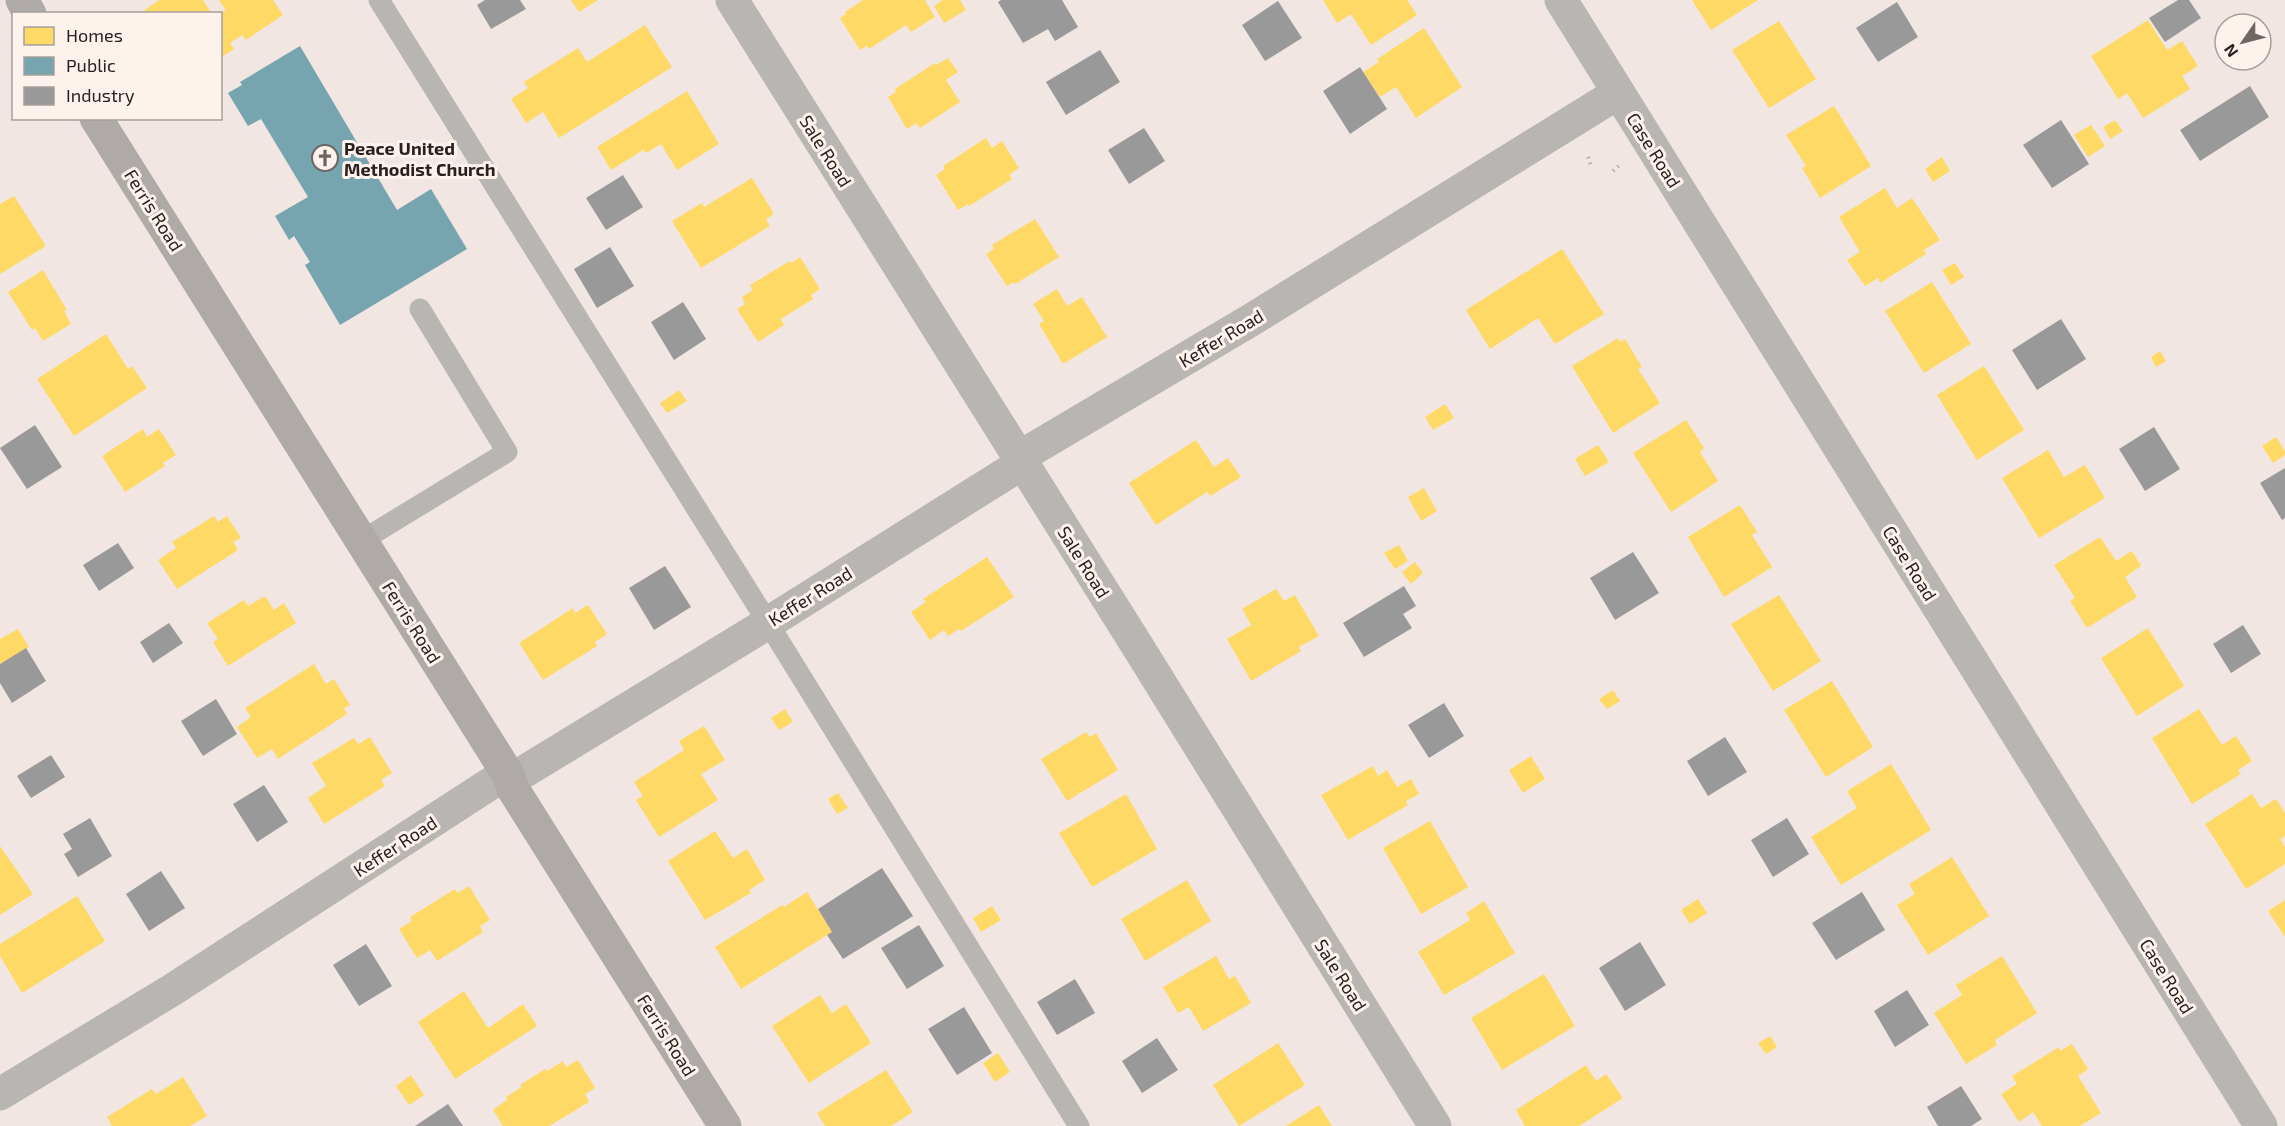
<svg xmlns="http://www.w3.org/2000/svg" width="2285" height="1126" viewBox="0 0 2285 1126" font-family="'Exo 2',sans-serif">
<rect width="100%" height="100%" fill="#f1e6e1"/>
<path fill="#ffd966" d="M159 0H203L212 14H139Z
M219 0H273L283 15 246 40 242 35 230 43 234 49 220 58V13L226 10Z
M571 0H598L579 12Z
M863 0H925L935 17 911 32 906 25 869 49 867 46 860 50 840 18 846 14 845 12Z
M943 0H960L966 10 944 23 934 6Z
M1323 0H1407L1417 15 1371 45 1351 14 1337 23Z
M1692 0H1758L1711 30Z
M2148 20 2167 50 2182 41 2198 66 2182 76 2190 89 2143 118 2127 93 2118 99 2091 56Z
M1779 21 1816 79 1769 108 1732 50Z
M645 25 672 67 559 138 543 112 526 123 511 99 528 88 524 82 578 48 587 62Z
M1424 28 1462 87 1416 118 1396 87 1380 97 1363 72 1379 62 1377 59Z
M948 58 958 72 946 80 960 102 920 128 916 123 907 129 888 97 896 92 895 89 935 63 936 65Z
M687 91 719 144 677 170 661 144 646 153 643 150 611 170 597 147Z
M1834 106 1871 166 1820 198 1802 168 1806 166 1786 135Z
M2115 120 2123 131 2110 139 2103 127Z
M2091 125 2105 146 2088 157 2074 135Z
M986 138 992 148 1002 141 1019 168 1009 175 1012 179 969 206 968 204 958 210 936 175 945 169 943 166Z
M1942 157 1950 171 1933 182 1925 169Z
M752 178 774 214 766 219 770 226 701 268 672 221 702 203 704 207Z
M1885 188 1897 208 1912 198 1940 240 1924 250 1926 254 1880 283 1878 278 1865 286 1847 260 1860 252 1839 217Z
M14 196 46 246 0 274V204Z
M1035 219 1059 257 1015 284 1014 282 1007 286 986 254 994 249 992 245Z
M1562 249 1604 314 1555 344 1538 318 1490 349 1466 310Z
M800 257 820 289 811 295 813 299 781 319 784 325 758 342 737 309 745 304 742 297 753 290 750 285 790 261 791 263Z
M1955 263 1964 277 1951 285 1942 270Z
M43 270 67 310 64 311 71 324 43 341 35 328 32 330 8 292Z
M1932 282 1971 344 1924 373 1885 311Z
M1057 289 1067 306 1082 297 1107 337 1063 364 1039 324 1044 321 1033 304Z
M106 334 128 369 132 366 147 388 74 436 37 379Z
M1618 338 1620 342 1625 339 1642 367 1638 369 1660 403 1613 433 1572 366Z
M2160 351 2166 361 2156 367 2151 357Z
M1984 366 2024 430 1977 460 1937 395Z
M679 390 687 401 667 413 660 403Z
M1445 404 1454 418 1433 430 1425 417Z
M1686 420 1704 448 1700 452 1718 481 1671 512 1633 453Z
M143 429 147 437 159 429 176 455 163 463 165 466 125 492 102 456Z
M2276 437 2285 451V455L2273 463 2262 446Z
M1196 440 1214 467 1228 458 1241 477 1210 496 1207 492 1156 525 1129 483Z
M1598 445 1609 462 1585 476 1575 459Z
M2048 450 2064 477 2085 465 2105 498 2039 538 2002 478Z
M1424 488 1437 511 1421 521 1408 497Z
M1740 505 1757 532 1752 535 1772 567 1724 597 1688 537Z
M214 516 218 522 227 516 241 538 233 542 238 550 177 589 158 560 176 548 172 542Z
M2100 537 2116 561 2132 551 2141 566 2125 577 2137 597 2087 628 2070 601 2075 598 2054 565Z
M1399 545 1408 561 1395 569 1384 553Z
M987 557 1014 597 961 631 959 629 948 636 944 630 930 640 911 612 926 602 923 599Z
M1415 562 1423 573 1411 584 1402 572Z
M1276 589 1284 601 1295 595 1319 636 1299 647 1301 651 1251 681 1227 639 1251 625 1242 609Z
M1779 595 1821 661 1773 691 1731 624Z
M265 596 274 610 284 603 296 623 228 666 213 642 218 639 207 623 244 600 248 606Z
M588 605 607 634 595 642 597 646 543 680 519 643 573 608 575 613Z
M2148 628 2184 686 2137 716 2101 658Z
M18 629 29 647 0 664V639Z
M314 664 326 684 334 679 350 705 344 708 347 714 278 759 272 749 257 758 237 727 251 717 245 708Z
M1832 681 1873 747 1826 777 1784 710Z
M1613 690 1620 701 1607 709 1599 699Z
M785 709 793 722 779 730 771 718Z
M2199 709 2222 745 2236 736 2252 761 2238 770 2241 774 2192 804 2152 738Z
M704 726 725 760 701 774 718 800 659 837 636 800 643 796 634 782 684 750 679 741Z
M1086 732 1090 737 1096 733 1118 770 1067 801 1041 759Z
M370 737 392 773 381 780 385 786 324 824 308 798 326 786 312 763 354 738 358 744Z
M1531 756 1545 779 1523 793 1509 770Z
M1891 764 1931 830 1841 885 1811 837 1857 808 1847 791Z
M1373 766 1378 776 1387 770 1397 787 1411 779 1419 794 1406 801 1408 805 1348 840 1321 795Z
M838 793 848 808 837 814 828 799Z
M1126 794 1157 849 1092 887 1059 833Z
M2252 794 2261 808 2276 799 2285 813V836L2280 839 2285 847V864L2246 889 2205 824Z
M1430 821 1468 887 1421 914 1383 848Z
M715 831 733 858 747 849 765 880 749 890 751 893 705 920 668 861Z
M0 846 33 894 0 915Z
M1952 857 1989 916 1928 955 1897 905 1915 894 1909 884Z
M1187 880 1211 921 1145 961 1121 919Z
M469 886 490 920 480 926 483 932 437 961 430 950 417 958 399 929 412 921 410 917 455 889 458 893Z
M807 892 832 932 741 989 715 947 782 905 784 907Z
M77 896 105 941 22 993 0 956V944Z
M1698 899 1707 913 1690 924 1681 910Z
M2285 900V937L2268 911Z
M1484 901 1515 953 1444 995 1418 952 1470 920 1466 913Z
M992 906 1001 920 981 932 973 918Z
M1216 956 1229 979 1235 976 1251 1003 1203 1031 1189 1007 1178 1013 1163 987Z
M2002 956 2037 1013 1995 1040 1997 1045 1966 1064 1934 1013 1962 995 1956 985Z
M1544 974 1575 1026 1502 1070 1471 1018Z
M464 991 488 1028 523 1004 537 1026 455 1079 418 1022Z
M820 995 832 1013 846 1004 871 1043 809 1083 772 1026Z
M1770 1036 1777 1047 1766 1054 1758 1043Z
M1278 1043 1305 1085 1239 1126 1213 1085Z
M2072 1044 2088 1069 2078 1076 2101 1113 2080 1126H2042L2033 1112 2019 1122 2001 1094 2017 1084 2012 1076 2059 1047 2060 1051Z
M998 1053 1010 1072 995 1082 983 1063Z
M578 1060 595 1088 585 1094 589 1102 549 1126H503L493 1110 507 1100 506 1097 522 1087 520 1085 545 1069 547 1071 563 1061 566 1067Z
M1586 1065 1596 1081 1606 1074 1623 1098 1579 1126H1525L1516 1110Z
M886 1070 913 1112 891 1126H825L817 1113Z
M411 1075 424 1095 409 1105 396 1086Z
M183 1077 207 1116 190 1126H112L107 1117 152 1089 156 1094Z
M1319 1105 1332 1126H1286Z"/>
<path fill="#76a5af" d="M300 46 397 210 431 189 467 249 340 325 305 265 310 262 294 236 289 240 275 216 308 197 261 119 248 126 228 93 242 85 240 82Z"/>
<path fill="#999" d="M485 0H520L526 9 491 29 477 5Z
M1001 0H1062L1078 27 1055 41 1048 29 1023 43 998 2Z
M2178 0H2189L2201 18 2165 42 2149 18Z
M1278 1 1302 38 1265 61 1242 25Z
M1897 2 1918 37 1878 62 1856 28Z
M1100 50 1120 82 1066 115 1046 82Z
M1360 67 1387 109 1350 134 1323 91Z
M2250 86 2269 117 2200 161 2180 130Z
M2061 120 2089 164 2052 188 2023 145Z
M1144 128 1165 161 1129 184 1108 150Z
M623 175 643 207 606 230 586 198Z
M610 247 634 286 597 308 574 269Z
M683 302 706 339 674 360 651 322Z
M2061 319 2086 359 2037 390 2012 350Z
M35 425 62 467 27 489 0 448Z
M2154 427 2180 469 2145 491 2119 449Z
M2285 468V518L2282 520 2260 483Z
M118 543 134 568 99 591 83 565Z
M1633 552 1659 593 1615 620 1590 578Z
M665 566 691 607 654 630 629 588Z
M1404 586 1416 606 1403 614 1412 628 1364 657 1343 623Z
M169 623 183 643 153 663 140 642Z
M2243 625 2261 654 2231 673 2213 644Z
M26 648 46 681 12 703 0 683V664Z
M216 699 237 734 203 756 181 721Z
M1444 703 1464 736 1429 758 1408 725Z
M1725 737 1747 772 1708 796 1687 761Z
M51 755 65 777 31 798 17 776Z
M264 785 288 822 257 842 233 804Z
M90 818 112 856 78 877 64 854 72 849 63 834Z
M1787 818 1809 854 1773 877 1751 840Z
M882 868 913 916 843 959 827 935 832 932 818 909Z
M161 871 185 908 149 931 126 894Z
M1862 892 1885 930 1836 960 1812 923Z
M919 925 944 966 907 989 881 948Z
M1640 942 1666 985 1625 1011 1599 968Z
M366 944 392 986 359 1006 333 965Z
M1075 979 1095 1013 1057 1035 1037 1002Z
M1907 990 1929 1025 1895 1047 1874 1011Z
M964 1007 992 1053 957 1075 928 1029Z
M1157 1038 1178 1070 1142 1093 1122 1061Z
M1961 1086 1982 1119 1971 1126H1938L1927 1107Z
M448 1104 463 1126H415Z"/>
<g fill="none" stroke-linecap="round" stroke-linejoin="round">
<path stroke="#b2aeab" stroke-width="4" stroke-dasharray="1.5 4.5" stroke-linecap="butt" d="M1588 157 1591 166
M1613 171 1620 165"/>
<path stroke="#b8b5b2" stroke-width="21" d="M379 0 768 623 1079 1126
M361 541 507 452 420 309"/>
<path stroke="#b8b5b2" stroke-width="33" d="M732 0 1138 647 1435 1126
M1561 0 2261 1126
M0 1094 172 990 496 780 522 773 768 623 1010 471 1028 452 1251 320 1618 93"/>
<path stroke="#afaaa8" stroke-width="33" d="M22 0 30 14
M96 118 509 776 513 789 725 1126"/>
</g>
<defs>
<symbol id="church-ring" viewBox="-11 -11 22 22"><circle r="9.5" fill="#fef2ed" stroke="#6e6662" stroke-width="1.5"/><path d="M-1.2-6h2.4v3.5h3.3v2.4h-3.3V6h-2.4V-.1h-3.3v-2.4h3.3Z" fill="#6e6662"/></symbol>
</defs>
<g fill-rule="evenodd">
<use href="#church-ring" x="310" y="143" width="30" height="30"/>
</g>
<g text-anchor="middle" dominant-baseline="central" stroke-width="6" stroke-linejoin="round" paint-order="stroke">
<g font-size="18" font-weight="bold" fill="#28211e" stroke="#fef2ed" text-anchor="start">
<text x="344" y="148">Peace United<tspan x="344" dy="21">Methodist Church</tspan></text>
</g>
<g font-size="18" fill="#28211e" stroke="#fef2ed">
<text transform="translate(1654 150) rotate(58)">Case Road</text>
<text transform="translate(826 151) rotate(58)">Sale Road</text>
<text transform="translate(154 210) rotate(58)">Ferris Road</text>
<text transform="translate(1221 338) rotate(-31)">Keffer Road</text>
<text transform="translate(1084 562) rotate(58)">Sale Road</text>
<text transform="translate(1910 563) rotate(58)">Case Road</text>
<text transform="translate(810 596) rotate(-32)">Keffer Road</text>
<text transform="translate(412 622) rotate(58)">Ferris Road</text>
<text transform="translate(395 846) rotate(-33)">Keffer Road</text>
<text transform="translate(1341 975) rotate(58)">Sale Road</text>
<text transform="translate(2167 976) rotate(58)">Case Road</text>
<text transform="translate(667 1035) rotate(58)">Ferris Road</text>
</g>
</g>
<rect x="12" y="12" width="210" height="108" fill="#fef2ed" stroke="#a89e9a" stroke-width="1.5"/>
<rect x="24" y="27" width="30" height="18" fill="#ffd966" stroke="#a89e9a" stroke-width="1.5"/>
<text x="66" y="42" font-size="18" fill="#28211e">Homes</text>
<rect x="24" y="57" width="30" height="18" fill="#76a5af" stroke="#a89e9a" stroke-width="1.5"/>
<text x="66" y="72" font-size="18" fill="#28211e">Public</text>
<rect x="24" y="87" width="30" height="18" fill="#999999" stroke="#a89e9a" stroke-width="1.5"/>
<text x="66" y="102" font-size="18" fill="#28211e">Industry</text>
<g transform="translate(2243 42) rotate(235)"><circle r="28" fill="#fef2ed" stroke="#a89e9a" stroke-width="1.5"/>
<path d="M0-4.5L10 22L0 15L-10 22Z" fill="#6e6662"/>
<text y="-9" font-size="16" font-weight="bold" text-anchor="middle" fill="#28211e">N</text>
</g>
</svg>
